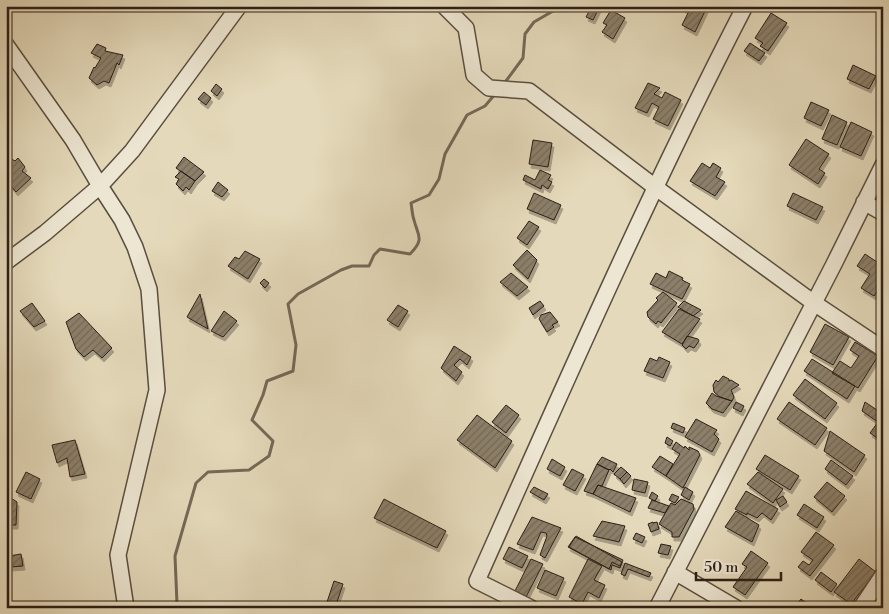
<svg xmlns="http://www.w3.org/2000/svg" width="889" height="614" viewBox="0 0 889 614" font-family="'Libre Bodoni',serif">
<defs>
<pattern id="building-hatch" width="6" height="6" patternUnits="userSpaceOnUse" patternTransform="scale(1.25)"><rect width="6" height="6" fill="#8c806b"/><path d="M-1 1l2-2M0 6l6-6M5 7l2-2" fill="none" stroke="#736857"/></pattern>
<filter id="shadow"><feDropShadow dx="2" dy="4" stdDeviation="0" flood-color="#0004"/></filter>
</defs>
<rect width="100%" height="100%" fill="#e4d9ba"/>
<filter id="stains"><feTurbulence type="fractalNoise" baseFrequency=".004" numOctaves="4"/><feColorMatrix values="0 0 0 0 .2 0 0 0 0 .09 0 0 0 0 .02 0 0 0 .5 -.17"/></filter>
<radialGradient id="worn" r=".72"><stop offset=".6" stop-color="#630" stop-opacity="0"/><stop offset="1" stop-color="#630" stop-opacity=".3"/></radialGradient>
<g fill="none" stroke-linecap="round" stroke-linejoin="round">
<path stroke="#756957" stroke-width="3" d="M503 85 523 58 525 34 534 22 553 11 555 6
M180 608 177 604 175 556 196 483 208 472 249 470 269 456 273 441 252 420 263 395 267 381 293 371 296 345 288 304 298 294 341 270 352 266H369L374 255 380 249 410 254C425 239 418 236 414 220 412 214 412 208 411 203L429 195 439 179 445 154 467 115 485 106 496 93"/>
</g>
<path fill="url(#building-hatch)" stroke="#2c1f16" filter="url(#shadow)" d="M592 6H600L593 20 586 17Z
M683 6H701L706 9 695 32 682 25 689 11 682 8Z
M611 10 625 18 613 39 602 32 607 25 603 23Z
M771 13 787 23 768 51 760 46 763 43 755 38Z
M750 43 765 53 759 61 744 51Z
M97 44 106 48 105 51 123 55 119 65 117 63 109 83 104 81 97 85 89 78 94 67 95 68 101 58 91 53Z
M853 65 876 76 869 89 847 79Z
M648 83 660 88 654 94 662 98 665 92 681 100 668 126 653 119 659 107 652 103 647 113 635 108Z
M216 84 222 89 217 96 211 91Z
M204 92 211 98 206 105 198 99Z
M811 102 829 110 821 126 804 118Z
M832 115 847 122 837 145 822 139Z
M851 122 872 132 861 156 840 147Z
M806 139 829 154 819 169 825 173 818 184 789 165Z
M533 140 552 143 548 167 529 164Z
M184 157 204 172 195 181 176 168Z
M10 158 15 161 18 158 25 167 22 171 31 178 16 192 6 180V162L8 163Z
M702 163 710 168 713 163 721 168 716 177 725 182 715 196 690 181Z
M540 170 551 175 548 180 552 182 548 189 542 185 541 189 523 180 525 175 535 180Z
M181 171 195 181 189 190 186 187 183 191 176 184 179 179 175 177Z
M218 182 228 190 222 197 212 191Z
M534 193 561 205 554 220 527 209Z
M793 193 823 207 816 220 787 206Z
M529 221 539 227 527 245 517 238Z
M527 250 537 260 528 279 513 265Z
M245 251 260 259 248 279 228 266 235 257 239 259Z
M865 254 883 266V283L874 296 861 288 870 274 857 266Z
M669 271 683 278 682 280 690 284 682 299 650 284 656 273 666 278Z
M511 273 528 287 517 296 500 282Z
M264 279 269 283 265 288 260 283Z
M663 292 677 303 661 323 658 321 656 324 648 317 647 312 658 300 656 298Z
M200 294 208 329 187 317Z
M540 301 544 306 533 315 529 308Z
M684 301 701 310 693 316 678 307Z
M32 303 45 321 34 327 20 311Z
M398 305 408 311 398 327 387 320Z
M679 309 700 319 682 344 662 332Z
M224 311 237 321 223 337 211 331Z
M550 312 558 322 552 325 554 327 547 332 539 319 541 315Z
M79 313 112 348 102 358 93 350 84 357 76 349 66 322Z
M825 324 849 337 833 365 810 352Z
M687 336 698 339 699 341 694 348 689 346 686 349 682 345Z
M855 342 878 356 858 388 832 373 840 361 851 368 859 356 850 350Z
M454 346 471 357 467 365 460 359 454 365 462 372 456 381 441 368Z
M659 357 670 362 663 378 644 371 650 358 657 361Z
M812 359 855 386 847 399 804 371Z
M723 376 729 379V381L731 380 739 385 731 390 734 397 732 401 720 397 714 392 713 385 716 380 718 382Z
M805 379 837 403 825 419 793 395Z
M712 393 716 396 732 401 723 413 712 409 706 403Z
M736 402 744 406 741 412 733 408Z
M789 402 827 428 815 445 777 419Z
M865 402 883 414V442L870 433 878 422 862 411Z
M506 405 519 415 506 433 492 422Z
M477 415 512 441 495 468 457 440Z
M696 419 717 430 714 434 719 439 712 452 685 437Z
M673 423 685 428 683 433 671 428Z
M830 431 865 455 854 472 824 451Z
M667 437 673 441 670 446 665 443Z
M75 440 85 474 70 477 67 458 57 463 52 445Z
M676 442 684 448 685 446 689 450V447L698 451 700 455 683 488 666 476 680 454 672 449Z
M765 455 799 476 790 490 756 469Z
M660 456 673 464 666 476 652 467Z
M602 457 617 464 613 472 610 469 609 470 597 464Z
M552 459 565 467 560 476 547 469Z
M831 460 853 476 846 485 825 469Z
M597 464 609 470 602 486 598 485 593 494 584 491Z
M621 467 627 472 620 479 614 474Z
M572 469 584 475 575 491 563 485Z
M26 472 40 479 31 499 16 492Z
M627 472 631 476 624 484 620 479Z
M758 472 783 489 773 503 747 484Z
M634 479 648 482 645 493 632 490Z
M827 482 845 496 832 512 814 497Z
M598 485 636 498 630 512 593 494Z
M534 487 548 494 544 500 530 492Z
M685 487 693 492 689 500 681 495Z
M746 491 778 509 771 520 762 513 757 518 747 513V515L735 509Z
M652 492 658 496 655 501 649 498Z
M672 494 679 497 675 503 669 500Z
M783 496 787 502 780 507 776 500Z
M11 498 17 502 16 525H6V504Z
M384 499 446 531 437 548 374 518Z
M681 499 693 504 694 509 679 537H672V532L659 524 671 503 675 505Z
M652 500 669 506 665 513 648 508Z
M804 504 824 517 817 528 797 515Z
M736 511 759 525 752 542 725 527Z
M532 517 561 528 545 558 540 555 547 536 546 533 541 532 533 550 517 544Z
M602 521 625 526 619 542 593 536Z
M653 522V523L657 522 659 529 651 532 648 524Z
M816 532 834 545 810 576 798 567 803 561 809 565 813 560 801 552Z
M636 533 645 537 642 543 633 539Z
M576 536 622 562 620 566 612 562 609 569 569 547Z
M575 537 623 560 620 568 612 565 611 570 568 547Z
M661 544 671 546 668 555 658 553Z
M509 547 528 556 522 568 503 559Z
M751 551 768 563 745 595 733 587 747 567 742 564Z
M21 554 23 566 10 567 9 556Z
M531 559 543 564 526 597 515 591Z
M588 559 602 566 594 580 605 585 599 598 588 592 582 604 569 597Z
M859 559 876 572 851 604 834 592Z
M625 563 651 573 649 577 628 569 625 576 621 574Z
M545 570 564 578 556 596 537 588Z
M821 572 837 584 831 592 815 580Z
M334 581 343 584 335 608H325Z
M801 599 813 608H794Z
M345 602 367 608H343Z"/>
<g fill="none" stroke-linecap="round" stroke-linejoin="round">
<defs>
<path id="minor" d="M444 6 466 28 474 75 489 88 529 91 655 187 814 303 883 349
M6 45 73 140 100 186 132 151 239 6
M864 202 883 213
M6 262 45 233 100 186 122 220 135 247 149 289 157 390 118 555 126 608
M675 572 736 608
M531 608 477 581C563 388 648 194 745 6
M657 608 834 264 883 165
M861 608 883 575"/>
</defs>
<use href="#minor" stroke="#5a4e3f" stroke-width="18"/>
<use href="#minor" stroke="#ede6d2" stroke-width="15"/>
</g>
<rect width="889" height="614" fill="none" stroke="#e4d9ba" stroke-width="25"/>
<rect x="8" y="8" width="874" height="599" fill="none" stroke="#2c1f16" stroke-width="2.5"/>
<rect x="12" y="12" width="864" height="589" fill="none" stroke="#2c1f16"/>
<path d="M696 572v8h85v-8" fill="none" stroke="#2c1f16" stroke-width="2.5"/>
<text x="704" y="572" font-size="15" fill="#2c1f16" stroke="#ede6d2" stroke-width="4" paint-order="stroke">50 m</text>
<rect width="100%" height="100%" filter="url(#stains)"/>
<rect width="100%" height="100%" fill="url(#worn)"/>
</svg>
